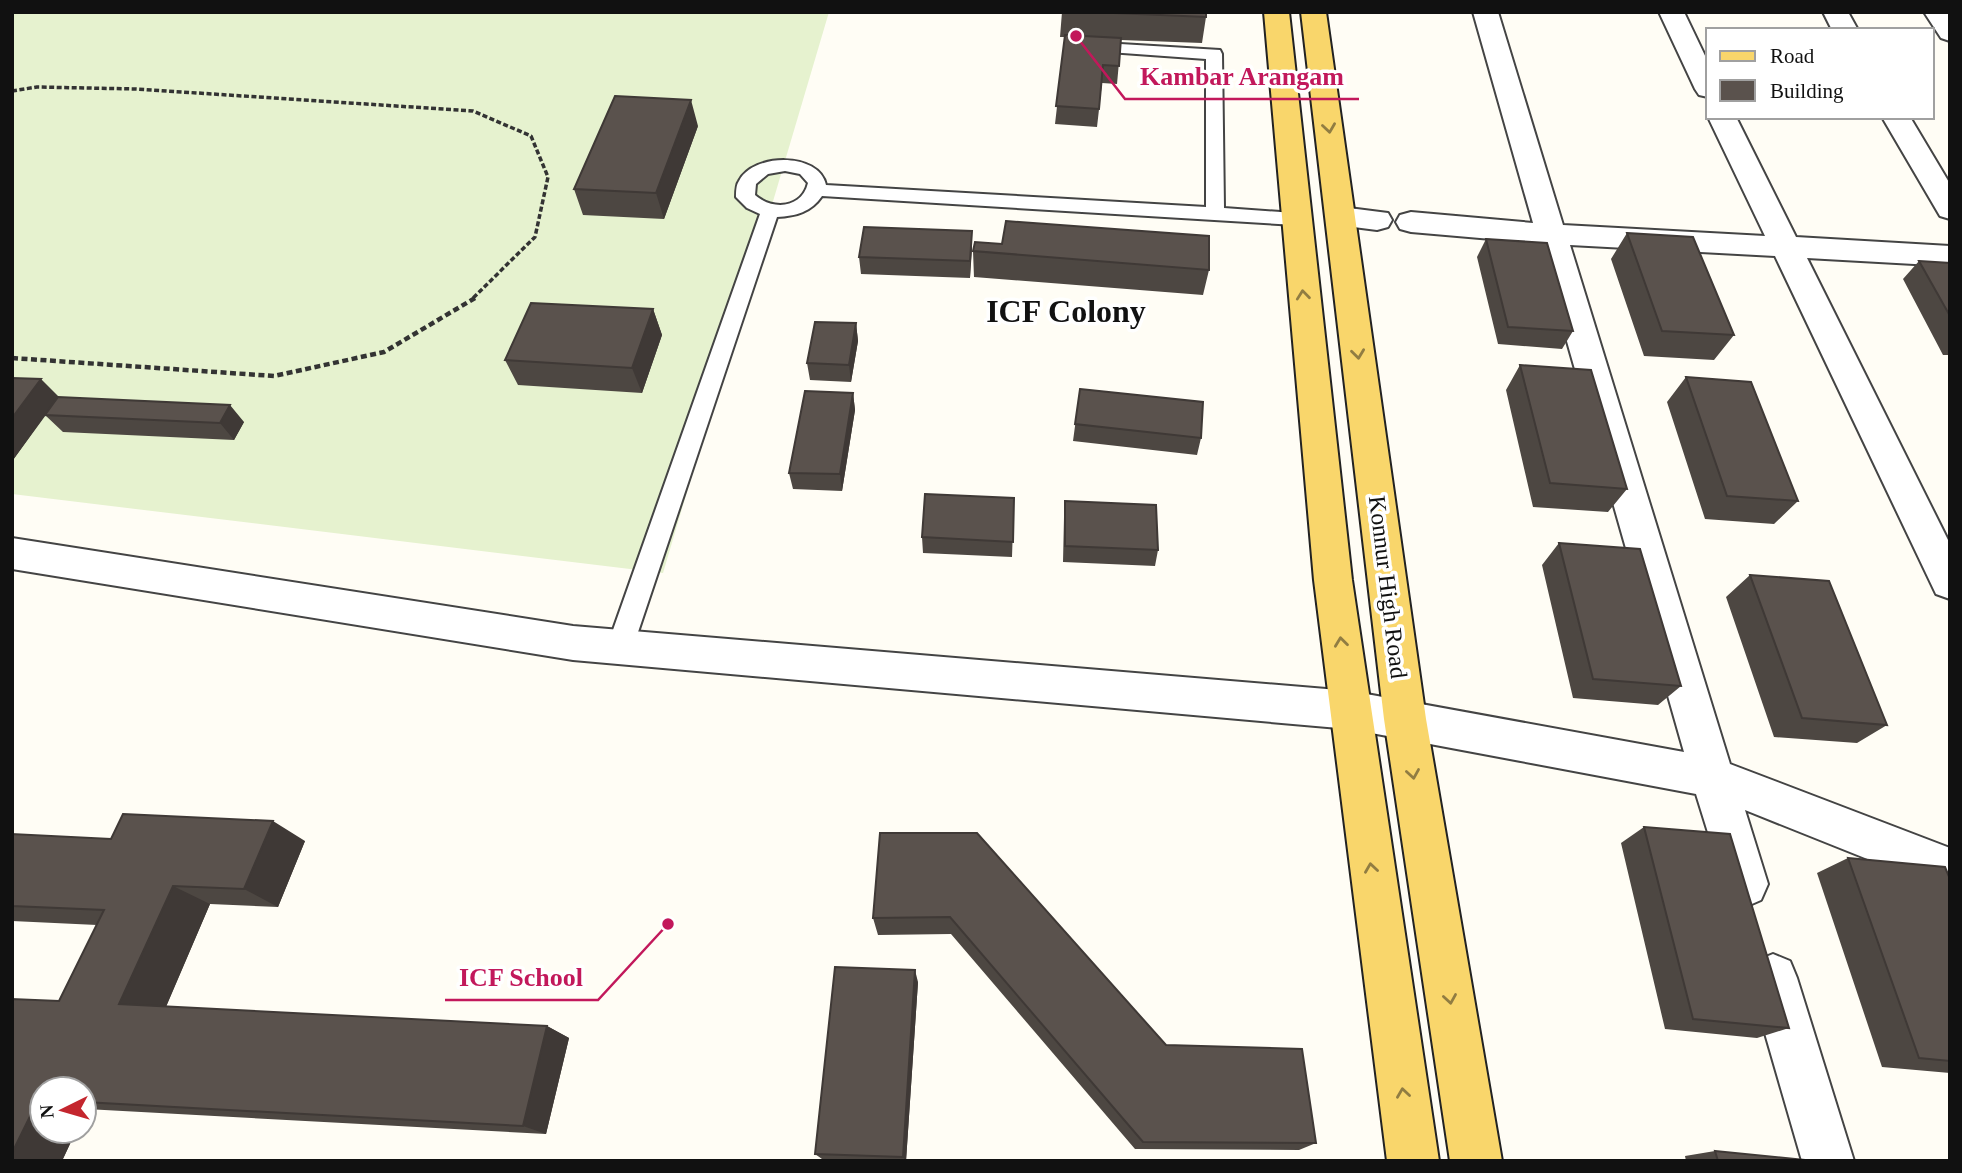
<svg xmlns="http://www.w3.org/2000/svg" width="1962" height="1173" viewBox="0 0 1962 1173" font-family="Georgia,serif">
<rect width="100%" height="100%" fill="#fffdf5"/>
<path fill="#e6f2cf" d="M12 12H829L663 573 12 494Z"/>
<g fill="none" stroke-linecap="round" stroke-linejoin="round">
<defs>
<path id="service" d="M1087 42 1220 50 1222 54 1224 208 1295 213 1302 215 1305 219 1302 223 1295 225 822 196C811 212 796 216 777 217L633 647 629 655 620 658 611 655 607 647 760 214 747 208 736 197C736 192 736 185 739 181 753 153 819 152 826 185L1206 207V59L1081 50 1079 47ZM785 171 800 174 808 183C802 208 773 211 755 195L756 184 768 174Z"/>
<path id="minor" d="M1473 12H1498L1563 225 1765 236 1708 117H1736L1796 237 1950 246V266L1807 258 1950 544V599L1936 594 1775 256 1570 245 1730 764 1950 848V892L1745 810 1768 884 1761 900 1745 907 1729 900 1696 794 1350 729 1335 723 1329 710 1335 697 1350 691 1684 752 1539 243 1411 232 1400 229 1396 222 1400 215 1411 212 1533 223Z
M1659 12H1684L1708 62V97L1699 95 1695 89Z
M1823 12H1848L1858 30H1832Z
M1924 12H1949L1950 41 1941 38Z
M1882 117H1910L1950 184V219L1940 216Z
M1341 207 1388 213 1392 220 1388 227 1377 230 1330 224 1326 217 1330 210Z
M1773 954 1790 961 1797 978 1854 1161H1802L1749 978 1756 961Z"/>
<path id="tertiary" d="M12 538 573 626 1350 691 1365 697 1371 710 1365 723 1350 729 573 660 12 569Z"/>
<path id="primary" d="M1264 12H1289L1352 580 1439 1161H1387L1314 580Z
M1301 12H1326L1426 719 1502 1161H1450L1384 719Z"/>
</defs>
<use href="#service" stroke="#444" stroke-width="4"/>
<use href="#minor" stroke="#444" stroke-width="4"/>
<use href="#tertiary" stroke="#444" stroke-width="4"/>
<use href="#primary" stroke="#222" stroke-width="4"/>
<path stroke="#333" stroke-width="3.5" stroke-dasharray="5 2.5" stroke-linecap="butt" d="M12 91 37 87 136 89 473 111 531 136 548 177 535 237 472 299"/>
<path stroke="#333" stroke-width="4.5" stroke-dasharray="6 3.5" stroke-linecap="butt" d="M12 358 274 376 384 352 475 298"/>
<use href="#service" fill="#fff" fill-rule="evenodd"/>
<use href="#minor" fill="#fff" fill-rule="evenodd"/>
<use href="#tertiary" fill="#fff" fill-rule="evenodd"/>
<use href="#primary" fill="#f9d66b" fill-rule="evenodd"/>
</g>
<path fill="#4d4742" d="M1062 12H1206V17L1202 43 1121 40 1117 84 1102 83 1097 127 1055 124 1065 37H1060Z
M698 126 664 219 583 215 574 189Z
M972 231 970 278 861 274 859 257Z
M1627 233 1734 335 1714 360 1644 356 1611 259Z
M1486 239 1573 331 1562 349 1498 344 1477 257Z
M973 251 1209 270 1203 295 974 277Z
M1919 261 1950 263V355H1943L1903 279Z
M653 309 662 335 642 393 518 385 505 360Z
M856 323 858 341 851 382 810 380 807 363Z
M1520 365 1627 489 1608 512 1533 507 1506 390Z
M1686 377 1798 501 1774 524 1705 519 1667 402Z
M12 378 59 397 244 422 234 440 63 432 45 415 13 460H12Z
M1080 389 1201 438 1197 455 1073 441Z
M853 393 855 410 842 491 793 489 789 473Z
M1014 498 1012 557 923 553 922 537Z
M1065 501 1158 550 1155 566 1063 562 1064 517Z
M1559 543 1681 686 1658 705 1573 698 1542 565Z
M1750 575 1887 725 1857 743 1774 737 1726 597Z
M1644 827 1789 1028 1757 1038 1665 1029 1621 843Z
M880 833 1166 1045 1316 1143 1299 1150 1135 1149 951 934 878 935 873 918Z
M12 834 111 839 305 841 278 907 210 904 166 1007 547 1026 569 1038 546 1134 86 1109 84 1113V1089H42V1131H76L62 1161H12L59 1001 97 925 12 921Z
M1848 858 1950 879V1073L1882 1067 1817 873Z
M918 982 906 1161 822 1159 815 1154Z
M1715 1151 1815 1161H1686L1685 1156Z"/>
<path fill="#3f3936" d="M691 100 698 126 664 219 656 193Z
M972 231V249L970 278V261Z
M653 309 662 335 642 393 632 368Z
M856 323 858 341 851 382 849 365Z
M41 379 59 397 13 460 12 459V418Z
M853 393 855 410 842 491 840 474Z
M230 405 244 422 234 440 220 423Z
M273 821 305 841 278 907 244 889Z
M173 886 210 904 161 1018 119 1004Z
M915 970 918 982 906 1161 903 1157Z
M547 1026 569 1038 546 1134 523 1126Z
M38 1100H42V1131H76L62 1161H12V1153Z"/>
<path fill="#5a524d" stroke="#3f3936" stroke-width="2" d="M1091 12H1206V17Z
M1065 35 1121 38 1119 66 1103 65 1099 109 1056 106Z
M615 96 691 100 656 193 574 189Z
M1006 221 1209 236V270L973 251 975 242 1002 244Z
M864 227 972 231 970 261 859 257Z
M1627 233 1693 237 1734 335 1662 331Z
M1486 239 1547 243 1573 331 1508 327Z
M1919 261 1950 263V316Z
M531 303 653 309 632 368 505 360Z
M815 322 856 323 849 365 807 363Z
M1520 365 1591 370 1627 489 1550 483Z
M1686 377 1751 382 1798 501 1727 496Z
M12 378 41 379 12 418Z
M1080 389 1203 402 1201 438 1075 424Z
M805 391 853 393 840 474 789 473Z
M58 397 230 405 220 423 45 415Z
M925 494 1014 498 1013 542 922 537Z
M1065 501 1156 505 1158 550 1065 546Z
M1559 543 1640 549 1681 686 1593 679Z
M1750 575 1829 581 1887 725 1802 718Z
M123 814 273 821 244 889 173 886 119 1004 547 1026 523 1126 84 1102V1089H42V1100H38L12 1153V999L59 1001 104 910 12 906V834L111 839Z
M1644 827 1730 834 1789 1028 1693 1019Z
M880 833H977L1166 1045 1302 1049 1316 1143 1143 1142 950 917 873 918Z
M1848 858 1945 867 1950 879V1061L1919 1058Z
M835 967 915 970 903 1157 815 1154Z
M1715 1151 1815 1161H1718Z"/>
<defs><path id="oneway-chevron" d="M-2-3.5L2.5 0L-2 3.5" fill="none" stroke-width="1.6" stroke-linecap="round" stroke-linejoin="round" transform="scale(1.75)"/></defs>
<g stroke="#917d42">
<use href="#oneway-chevron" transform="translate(1329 128) rotate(82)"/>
<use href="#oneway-chevron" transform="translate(1303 295) rotate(-96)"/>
<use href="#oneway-chevron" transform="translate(1358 354) rotate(83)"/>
<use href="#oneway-chevron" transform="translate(1341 642) rotate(-97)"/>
<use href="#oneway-chevron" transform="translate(1413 774) rotate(81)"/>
<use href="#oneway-chevron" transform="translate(1371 868) rotate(-98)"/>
<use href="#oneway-chevron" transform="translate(1450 999) rotate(81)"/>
<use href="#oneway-chevron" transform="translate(1403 1093) rotate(-98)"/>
</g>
<g text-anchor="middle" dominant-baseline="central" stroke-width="7" stroke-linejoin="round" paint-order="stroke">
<g font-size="24" fill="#111" stroke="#fff">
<text transform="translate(1388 587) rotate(83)">Konnur High Road</text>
</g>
<g font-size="32" font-weight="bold" fill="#111" stroke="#fff">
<text x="1066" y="311">ICF Colony</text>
</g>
</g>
<path fill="none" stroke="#c2185b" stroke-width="2.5" d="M1076 36L1125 99H1359M668 924L598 1000H445"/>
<g fill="#c2185b" stroke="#fff" stroke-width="2.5">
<circle cx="1076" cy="36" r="7"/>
<circle cx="668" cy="924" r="7"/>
</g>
<g font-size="26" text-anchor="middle" font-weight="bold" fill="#c2185b" stroke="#fff" stroke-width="7" stroke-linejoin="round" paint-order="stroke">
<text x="1242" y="85">Kambar Arangam</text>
<text x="521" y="986">ICF School</text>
</g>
<rect width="1962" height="1173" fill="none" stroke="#111111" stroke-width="28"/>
<rect x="1706" y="28" width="228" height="91" fill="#ffffff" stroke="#a0a0a0" stroke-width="2"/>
<rect x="1720" y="51" width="35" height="10" fill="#f9d66b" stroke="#a0a0a0" stroke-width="2"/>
<text x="1770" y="63" font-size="21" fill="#111111">Road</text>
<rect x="1720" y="80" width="35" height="21" fill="#5a524d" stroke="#a0a0a0" stroke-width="2"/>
<text x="1770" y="98" font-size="21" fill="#111111">Building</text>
<g transform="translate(63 1110) rotate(265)"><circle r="33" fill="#ffffff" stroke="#a0a0a0" stroke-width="2"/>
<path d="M0-5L12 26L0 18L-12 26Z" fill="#c4262e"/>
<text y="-10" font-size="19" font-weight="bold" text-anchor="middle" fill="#111111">N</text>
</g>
</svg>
